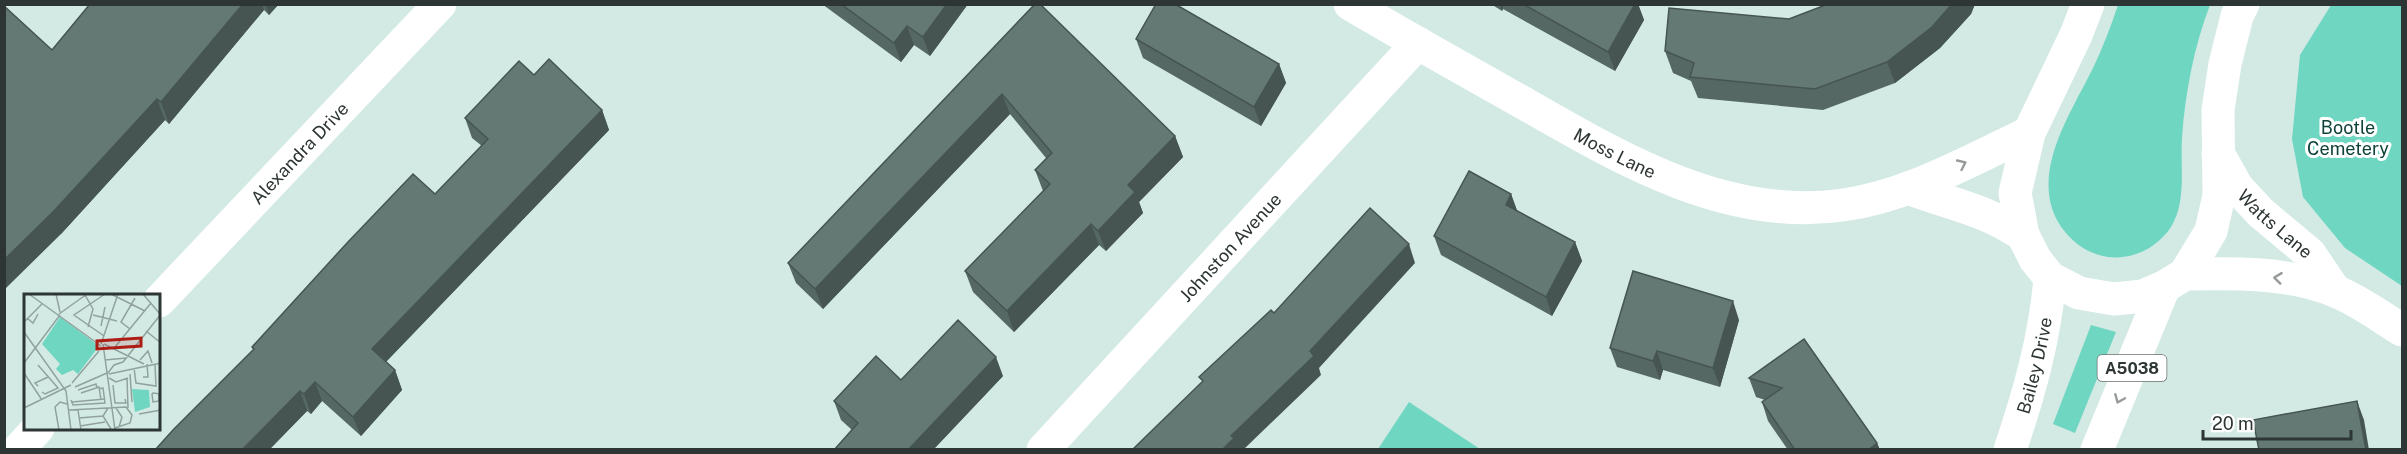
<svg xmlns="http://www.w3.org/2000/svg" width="2407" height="454" viewBox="0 0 2407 454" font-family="'Public Sans',sans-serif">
<rect width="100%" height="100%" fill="#d3eae4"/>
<path fill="#6fd6c2" d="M2118 5H2210C2194 46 2185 94 2182 138 2180 167 2187 201 2171 227 2157 248 2133 260 2108 257 2090 254 2077 246 2066 233 2023 182 2070 115 2093 68 2103 47 2111 26 2118 5Z
M2331 5H2402V286L2345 248 2303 197 2292 139 2300 55Z
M2091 325 2116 332 2075 433 2053 424Z
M1409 402 1480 449H1378Z"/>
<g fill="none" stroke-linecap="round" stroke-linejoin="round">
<g stroke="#fff" stroke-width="33">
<path id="s1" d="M1350 4C1406 37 1463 69 1520 101 1618 157 1725 222 1843 205 1909 196 1970 160 2029 133"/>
<path id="s2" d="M2218 153 2237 187 2260 212 2310 254 2335 291"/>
<path d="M1908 188C1950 204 1985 209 2023 235"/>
<path d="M2185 274C2234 273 2289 272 2335 291 2358 300 2381 317 2402 330"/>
<path id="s3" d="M159 301 440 4"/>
<path d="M18 450 38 428"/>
<path id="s4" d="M1043 450 1418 43"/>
</g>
<g stroke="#fff" stroke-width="33">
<path d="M2088 4 2076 35 2029 133 2015 193 2023 235 2035 259 2050 278 2079 293 2114 299 2143 296 2164 287 2185 274 2211 231 2219 196 2218 110 2225 64 2237 16 2243 4"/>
<path id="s5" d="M2010 450C2029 394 2045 338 2050 278"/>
<path d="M2097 450 2164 287"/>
</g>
</g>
<path fill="#566864" d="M90 4H279L269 15 264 10 169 124 165 120 61 234 52 50Z
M822 4H968L930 56 914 45 901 62Z
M1035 4 1175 136 1183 157 1139 202 1143 213 1106 251 1099 245 1014 332 973 292 965 271 1043 191 1035 170 1046 158 1010 114 823 309 796 283 788 263Z
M1491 4H1638L1644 20 1615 71 1503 9 1502 11Z
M1828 4H1975L1971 14 1940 48 1895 83 1823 110 1698 98 1691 81 1673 73 1665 51 1789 19Z
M1136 39 1279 64 1286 83 1261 126 1143 58Z
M534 75 602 110 609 130 386 362 395 370 402 390 361 436 322 401 311 414 307 411 269 450H155L253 350 252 347 435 194 482 146 472 138 465 118Z
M1511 194 1517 211 1575 242 1582 261 1552 316 1441 255 1434 236Z
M1739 320 1720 387 1663 370 1660 380 1617 367 1610 348Z
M1804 339 1877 443 1880 450H1788L1768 421 1762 402 1765 400 1756 397 1749 378Z
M1003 376 933 450H834L852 430 841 420 834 401 901 380Z"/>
<path fill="#465551" d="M243 4H262L264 10 169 124 161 102Z
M265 4H279L269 15Z
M947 4H968L930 56 923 37Z
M1500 4H1502L1503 9 1502 11Z
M1635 4H1638L1644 20 1615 71 1608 52Z
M1952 4H1975L1971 14 1940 48 1895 83 1887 62Z
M907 26 914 45 901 62 894 43Z
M1279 64 1286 83 1261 126 1254 107Z
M1002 94 1010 114 823 309 815 289Z
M157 99 165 120 61 234 4 290V260Z
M602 110 609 130 379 369 372 349Z
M1175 136 1183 157 1139 202 1143 213 1106 251 1098 231 1128 185Z
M1511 194 1518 213 1506 205Z
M1091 224 1099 245 1014 332 1007 311Z
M1575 242 1582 261 1552 316 1546 297Z
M1409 244 1415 263 1319 368 1321 375 1243 450H1222L1231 436Z
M1733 301 1739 320 1720 387 1713 368Z
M1657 351 1663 370 1660 380 1653 361Z
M996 357 1003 376 933 450H908Z
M395 370 402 390 361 436 353 417Z
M315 382 322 401 311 414 304 394Z
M300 391 307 411 269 450H242Z
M2357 401 2364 420 2369 450H2366Z
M1877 443 1880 450H1868Z"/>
<path fill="#647974" stroke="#465551" stroke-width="1.5" d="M90 4H243L161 102 157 99 53 212 4 260V6L52 50Z
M841 4H947L923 37 907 26 894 43Z
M1035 4H1040L1175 136 1128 185 1135 192 1098 231 1091 224 1007 311 965 271 1050 184 1035 170 1052 153 1002 94 815 289 788 263Z
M1156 4H1175L1279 64 1254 107 1136 39Z
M1523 4H1635L1608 52Z
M1828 4H1952L1932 27 1887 62 1815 89 1690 77 1694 63 1665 51 1669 8 1789 19Z
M549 59 602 110 372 349 395 370 353 417 315 382 304 394 300 391 242 450H155L173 430 254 349 252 347 347 243 413 174 435 194 488 139 465 118 519 61 534 75Z
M1469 171 1511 194 1506 205 1575 242 1546 297 1434 236Z
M1370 208 1409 244 1310 351 1314 356 1231 436 1234 438 1222 450H1132L1203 381 1199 377 1271 310 1274 313Z
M1633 271 1733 301 1713 368 1657 351 1653 361 1610 348Z
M958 320 996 357 908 450H834L858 423 834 401 876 356 901 380Z
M1804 339 1877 443 1868 450H1795L1762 402 1782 388 1749 378Z
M2357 401 2366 450H2259L2253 420Z"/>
<defs><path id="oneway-chevron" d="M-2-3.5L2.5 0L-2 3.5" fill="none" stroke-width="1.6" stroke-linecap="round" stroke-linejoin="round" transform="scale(1.5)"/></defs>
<g stroke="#969a9a">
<use href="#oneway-chevron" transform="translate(1962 164) rotate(-25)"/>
<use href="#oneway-chevron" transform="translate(2278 278) rotate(-173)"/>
<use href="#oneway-chevron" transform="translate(2119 399) rotate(113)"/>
</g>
<g text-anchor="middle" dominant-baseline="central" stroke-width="6" stroke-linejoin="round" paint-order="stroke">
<rect fill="#fff" stroke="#6c7271" stroke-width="1.5" x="2097.5" y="355" width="69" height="26" rx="4.5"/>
<g font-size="16" font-weight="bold" fill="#2d3634">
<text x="2132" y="368">A5038</text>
</g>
<g font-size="18" fill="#0f423a" stroke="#fff">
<text x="2348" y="127">Bootle<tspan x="2348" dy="21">Cemetery</tspan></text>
</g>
<g font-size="18" fill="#2d3634" stroke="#fff">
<text stroke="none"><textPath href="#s3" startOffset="204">Alexandra Drive</textPath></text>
<text stroke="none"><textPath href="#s1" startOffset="304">Moss Lane</textPath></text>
<text stroke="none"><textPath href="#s2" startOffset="92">Watts Lane</textPath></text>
<text stroke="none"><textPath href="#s4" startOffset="276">Johnston Avenue</textPath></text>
<text stroke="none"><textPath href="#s5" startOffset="88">Bailey Drive</textPath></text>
</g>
</g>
<g transform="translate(24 294)">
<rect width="136" height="136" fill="#d3eae4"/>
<path d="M36 23 75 52 54 80 49 76 38 81 32 75 36 70 18 50ZM108 95 125 96 126 113 111 118Z" fill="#6fd6c2"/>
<path fill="none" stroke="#91a29e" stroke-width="1.5" d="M5 0 77 52M32 0 36 18M87 0 121 17M119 0 136 20M61 1 69 15 64 33M35 20 63 0M69 21 93 27M3 24 9 29 14 20M0 28 18 10M77 32 81 13M106 35 97 28 111 4M122 37 137 49M0 38 42 97 47 136M80 42 50 21 81 0M77 50 94 0M79 50 91 136M80 50 120 70M91 53 127 9M81 66 102 64M116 66 124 57 128 69M0 69 36 21M14 71 34 94 21 100 18 98M110 74 112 89 132 92 131 70M0 79 18 106M84 79 90 71 99 68 137 20M85 80 137 69M106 80 108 108M119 83H124L123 70M85 84 92 88 104 84M103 84 104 114M48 89 75 57M89 91 91 109H102L101 105M14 92 11 89 24 83M51 93 83 79M54 96 72 90 73 94M57 99 75 93 77 106M135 100V107L129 108 128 100 129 99 137 100M47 106 49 111 81 109 79 94 75 95M48 108 81 105M0 114 47 91M84 114 79 122 87 135M92 114 98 123 95 133M45 116 102 113 108 121 106 129 91 134M54 116 57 136M115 120 137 116M55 124 79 122M56 132 81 128M35 136 31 113 36 108 43 110"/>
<path fill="#ae1d15" fill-opacity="0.15" stroke="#ae1d15" stroke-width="3" d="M117 44V52L73 55V47Z"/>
<rect width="136" height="136" fill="none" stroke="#2d3634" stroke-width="3"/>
</g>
<rect width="2407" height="454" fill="none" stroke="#2d3634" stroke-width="12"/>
<path d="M2203 430v9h148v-9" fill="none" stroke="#2d3634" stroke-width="3"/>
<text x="2212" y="430" font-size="18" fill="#2d3634" stroke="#ffffff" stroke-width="4.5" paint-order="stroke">20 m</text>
</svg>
